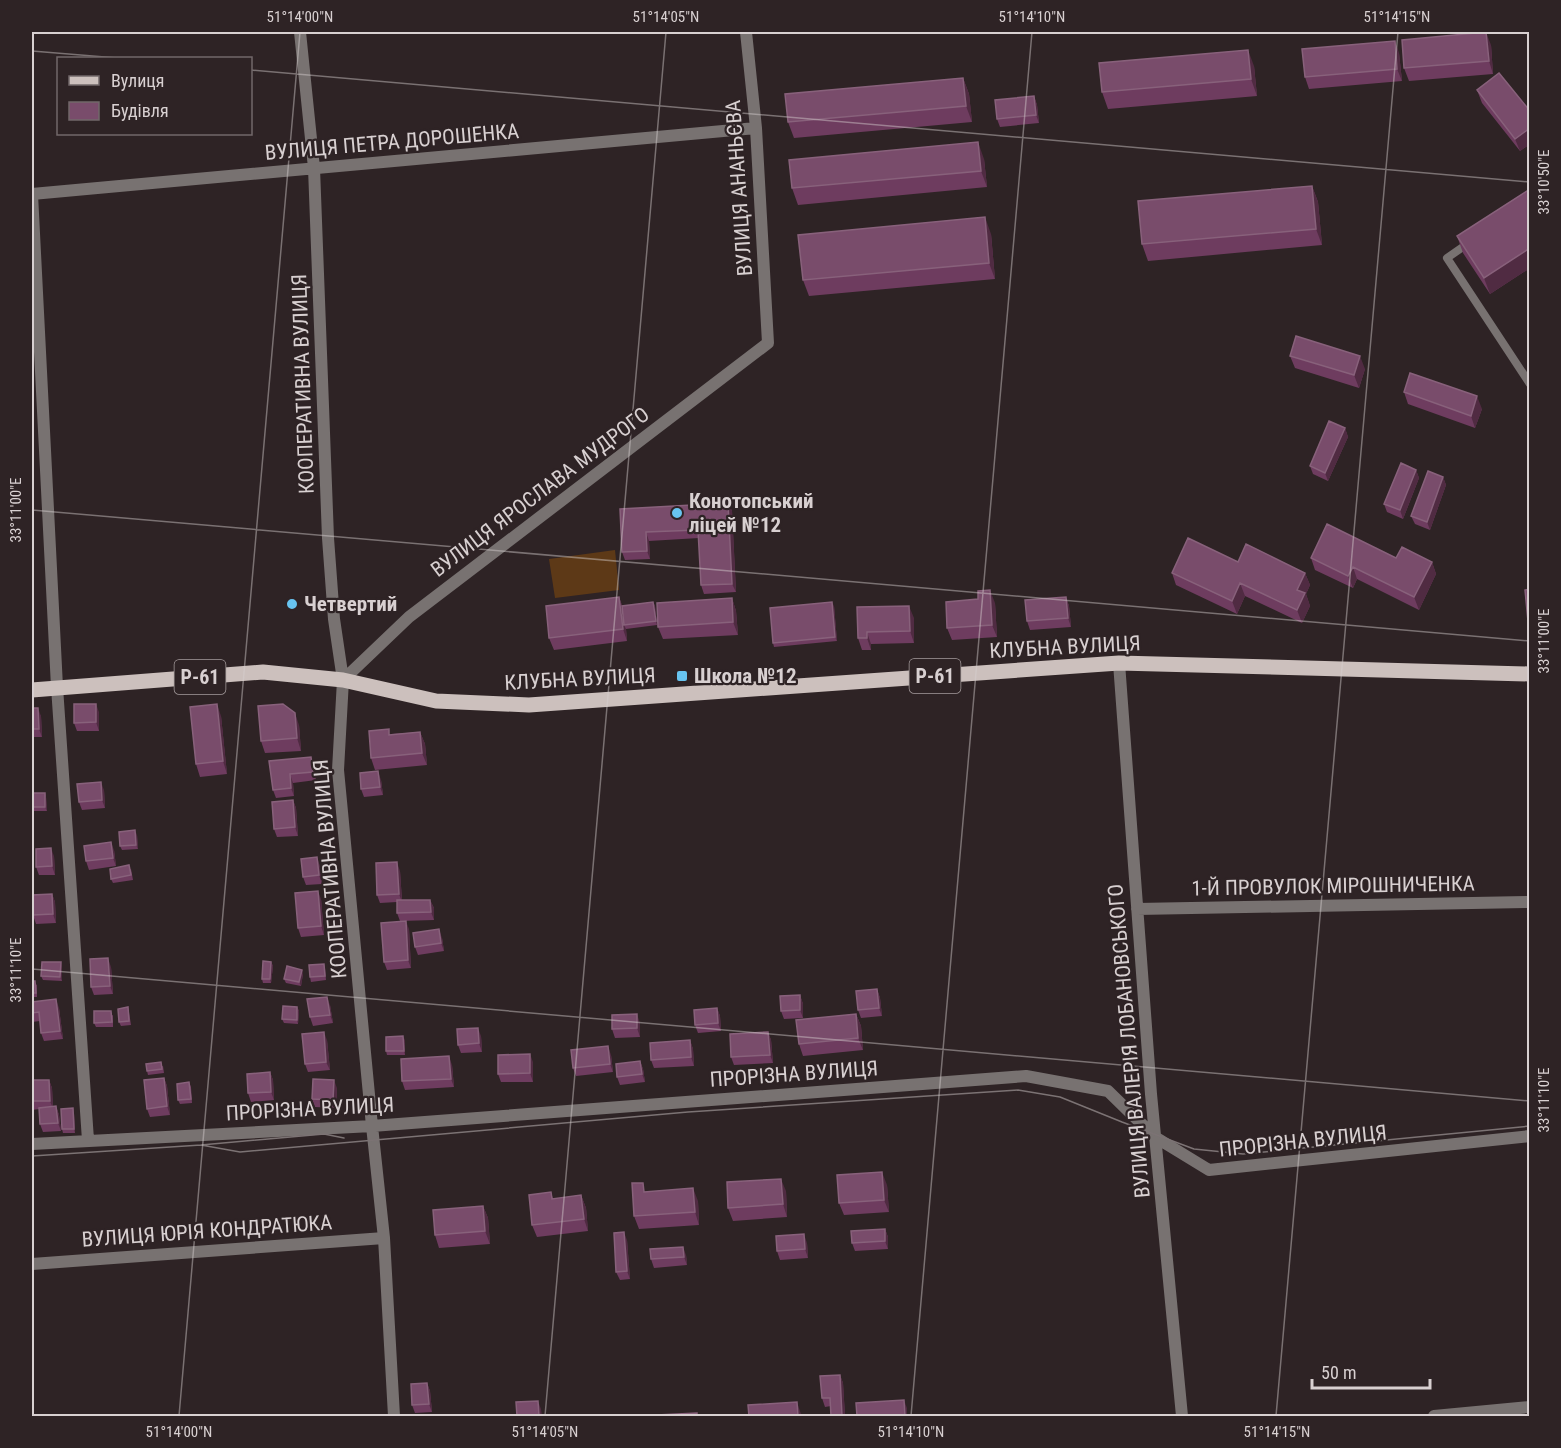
<svg xmlns="http://www.w3.org/2000/svg" width="1561" height="1448" viewBox="0 0 1561 1448" font-family="'Roboto Condensed',sans-serif">
<rect width="100%" height="100%" fill="#2e2325"/>
<path fill="#5d3917" d="M615 550 619 590 555 598 549 559Z"/>
<g fill="none" stroke-linecap="round" stroke-linejoin="round">
<path stroke="#787271" stroke-width="8" d="M1470 242 1447 258 1530 384"/>
<path stroke="#787271" stroke-width="12" d="M300 32 314 168 328 538 334 619 343 680 338 770 372 1126 384 1238 394 1416
M32 194 57 687 88 1140
M32 194 756 128
M1119 663 1151 1094 1182 1416
M343 680 409 617 768 343 756 128 746 32
M1137 909 1530 902
M32 1144 372 1126 1026 1076 1108 1091 1155 1137 1209 1170 1530 1136
M32 1264 384 1238
M1434 1416 1530 1407"/>
<path stroke="#ccc0bd" stroke-width="15" d="M32 690 263 672 343 680 436 701 529 705 1119 663 1530 674"/>
<path stroke="#7c7374" stroke-width="1.5" d="M201 1145 240 1152 688 1112 1018 1090 1060 1097 1122 1122 1194 1149 1243 1154 1530 1126
M32 1156 201 1145 324 1134 344 1138"/>
</g>
<path fill="#6e3c5f" d="M1491 45 1493 74 1409 81 1404 68Z
M1399 53 1402 81 1309 89 1305 77Z
M1254 66 1257 96 1108 109 1102 92Z
M963 78 969 94 972 122 794 138 788 122Z
M1477 90 1530 111V144L1520 151 1482 103Z
M1034 96 1037 105 1039 123 1000 127 997 119Z
M984 159 987 187 798 205 792 188Z
M1312 186 1318 202 1322 245 1148 261 1142 244Z
M1530 189V268L1490 294 1463 253 1457 236Z
M991 234 995 279 809 296 803 280Z
M1290 356 1365 369 1359 388 1295 368Z
M1404 392 1482 409 1475 428 1408 404Z
M1345 428 1348 437 1328 481 1313 474 1310 466Z
M1416 470 1419 478 1403 519 1387 512 1384 504Z
M1443 477 1446 485 1430 530 1415 524 1411 516Z
M728 503 732 511 736 592 704 594 701 585 699 538 649 541 650 559 625 560 622 552 620 509Z
M1311 558H1396L1432 562 1436 574 1419 610 1357 579 1353 588 1315 570Z
M1238 562 1305 573 1310 585 1306 594 1310 606 1302 623 1245 596 1237 614 1176 585 1172 573Z
M619 597 622 606 653 602 655 606 657 625 626 629 627 641 554 650 549 638Z
M1066 597 1069 606 1071 627 1030 630 1027 621Z
M732 598 736 611 738 635 663 639 658 627Z
M995 603 997 637 952 640 947 628Z
M834 606 837 641 774 647 773 643Z
M857 607 914 618V643L871 644V650H862L858 638Z
M32 708 41 716 42 737H32Z
M99 712V731H77L74 723Z
M221 716 227 774 200 777 196 764Z
M299 725 301 751 265 753 261 741Z
M420 732 425 744 427 765 375 770 371 758 391 734Z
M269 761 314 765 316 780 293 783 294 796 276 798 273 790Z
M381 780 383 795 364 797 361 789Z
M104 790 105 808 82 810 79 802Z
M32 793H45L46 797 47 811H32Z
M293 800 296 808 298 836 277 837 274 829Z
M137 835 138 849 122 850 120 846Z
M114 850 116 866 89 870 86 861Z
M54 856 55 875H39L36 867Z
M320 866 322 884 306 885 303 877Z
M131 869 133 880 113 883 111 879Z
M400 871 402 900H430L434 908V920L400 921 397 913V902L380 903 377 895Z
M52 894 55 902 56 923 36 924 33 915Z
M321 899 324 935 301 937 298 928Z
M409 929 411 968 387 970 384 962Z
M442 938 444 951 418 955 415 947Z
M271 962 273 966 271 983H263L262 979Z
M62 966V981L43 980 41 976Z
M111 967 113 994 94 995 91 987Z
M325 968 326 980 311 982 310 977Z
M303 974 301 986 286 983 284 979Z
M32 981 37 985V997H32Z
M877 989 880 998 882 1016 861 1018 858 1010Z
M800 995 803 1004V1018L784 1019 781 1011Z
M32 1002 59 1008 63 1039 44 1041 41 1033 40 1021 32 1022Z
M330 1005 333 1023 313 1026 310 1017Z
M128 1007 129 1012 131 1025 121 1026 119 1022Z
M297 1007 299 1011 298 1024 284 1023 282 1019Z
M717 1008 720 1016 721 1031 698 1033 695 1025Z
M856 1014 861 1026 863 1050 803 1056 799 1044Z
M113 1015V1027H96L94 1023Z
M640 1023V1037L615 1038 612 1029Z
M768 1032 771 1040 773 1063 734 1065 731 1057Z
M481 1036 482 1052 461 1053 458 1045Z
M327 1040 330 1070 308 1072 305 1064Z
M405 1040V1055H387L386 1051Z
M690 1040 693 1049 694 1066 654 1068 651 1060Z
M611 1055 613 1072 576 1076 573 1068Z
M640 1061 643 1069 645 1082 620 1085 617 1077Z
M533 1062V1082H501L498 1074Z
M452 1065 454 1087 405 1090 402 1081Z
M163 1066 164 1073 148 1075 147 1071Z
M270 1072 273 1080 274 1100 251 1102 248 1093Z
M164 1078 167 1086 170 1115 150 1117 147 1109Z
M32 1080H49L52 1088 53 1107 56 1106 59 1115 61 1131 43 1132 40 1124 39 1109 32 1110Z
M189 1082 191 1087 192 1103 180 1104 178 1100Z
M337 1088 336 1108 315 1107 312 1099Z
M74 1113 75 1133H63L62 1129Z
M887 1185 889 1212 844 1215 839 1203Z
M786 1191 787 1217 733 1221 728 1208Z
M551 1192 553 1199 581 1195 586 1208 588 1231 537 1237 532 1225Z
M698 1201 699 1225 639 1229 634 1216Z
M483 1206 488 1218 490 1244 439 1248 435 1235Z
M885 1229 888 1237V1249L855 1251 852 1243Z
M627 1240 630 1279 620 1280 616 1272Z
M807 1243 808 1258 780 1260 777 1251Z
M686 1255 687 1265 654 1268 651 1259Z
M840 1375 843 1383 845 1416H831V1406L825 1407 822 1398Z
M427 1383 430 1391 432 1412 415 1413 412 1405Z"/>
<path fill="#502b42" d="M1486 32 1491 45 1493 74 1489 61Z
M1395 41 1399 53 1402 81 1397 69Z
M1248 50 1254 66 1257 96 1251 79Z
M963 78 969 94 972 122 966 106Z
M1034 96 1037 105 1039 123 1036 115Z
M1530 128V144L1520 151 1515 139Z
M978 142 984 159 987 187 981 171Z
M1312 186 1318 202 1322 245 1316 229Z
M985 217 991 234 995 279 989 263Z
M1530 248V268L1490 294 1484 278Z
M1360 356 1365 369 1359 388 1354 375Z
M1477 396 1482 409 1475 428 1471 416Z
M1345 428 1348 437 1328 481 1325 473Z
M1416 470 1419 478 1403 519 1400 510Z
M1443 477 1446 485 1430 530 1427 522Z
M728 503 732 511 736 592 732 584Z
M646 532 649 541 650 559 647 551Z
M1432 562 1436 574 1419 610 1414 597Z
M1353 567 1357 579 1353 588 1348 576Z
M1305 573 1310 585 1306 594 1310 606 1302 623 1297 610V590Z
M1240 583 1245 596 1237 614 1232 601Z
M990 590 995 603 997 637 992 625Z
M619 597 624 610V625L626 629 627 641 623 629Z
M1066 597 1069 606 1071 627 1068 618Z
M732 598 736 611 738 635 733 622Z
M653 602 655 606 657 625 656 621Z
M832 602 834 606 837 641 835 637Z
M909 606 914 618V643L910 631Z
M867 632 871 644V650L867 638Z
M96 704 99 712V731L96 722Z
M217 704 221 716 227 774 223 761Z
M38 708 41 716 42 737 39 729Z
M295 713 299 725 301 751 297 738Z
M420 732 425 744 427 765 422 753Z
M311 757 314 765 316 780 313 772Z
M378 771 381 780 383 795 380 787Z
M290 774 293 783 294 796 291 788Z
M101 782 104 790 105 808 102 800Z
M45 793 46 797 47 811 45 807Z
M293 800 296 808 298 836 295 827Z
M135 830 137 835 138 849 136 845Z
M111 842 114 850 116 866 113 858Z
M51 848 54 856 55 875 52 866Z
M317 857 320 866 322 884 319 875Z
M397 862 400 871 402 902 399 894Z
M318 891 321 899 324 935 321 926Z
M52 894 55 902 56 923 53 914Z
M430 900 434 908V920L431 912Z
M406 921 409 929 411 968 408 960Z
M439 929 442 938 444 951 441 943Z
M108 958 111 967 113 994 110 986Z
M61 962 62 966V981L60 977Z
M271 962 273 966 271 983 270 979Z
M302 970 303 974 301 986 299 982Z
M877 989 880 998 882 1016 879 1008Z
M800 995 803 1004V1018L800 1010Z
M327 997 330 1005 333 1023 330 1015Z
M56 999 59 1008 63 1039 60 1031Z
M297 1007 299 1011 298 1024 297 1020Z
M717 1008 720 1016 721 1031 718 1023Z
M637 1014 640 1023V1037L637 1028Z
M856 1014 861 1026 863 1050 858 1038Z
M478 1028 481 1036 482 1052 479 1043Z
M324 1032 327 1040 330 1070 326 1062Z
M768 1032 771 1040 773 1063 770 1055Z
M403 1036 405 1040V1055L404 1051Z
M690 1040 693 1049 694 1066 691 1057Z
M608 1046 611 1055 613 1072 610 1064Z
M530 1054 533 1062V1082L530 1073Z
M449 1056 452 1065 454 1087 451 1079Z
M640 1061 643 1069 645 1082 642 1074Z
M270 1072 273 1080 274 1100 271 1092Z
M164 1078 167 1086 170 1115 167 1106Z
M49 1080 52 1088 53 1109 50 1101Z
M334 1080 337 1088 336 1108 333 1100Z
M56 1106 59 1115 61 1131 58 1123Z
M73 1108 74 1113 75 1133 74 1129Z
M882 1172 887 1185 889 1212 884 1200Z
M781 1179 786 1191 787 1217 783 1204Z
M693 1188 698 1201 699 1225 695 1212Z
M581 1195 586 1208 588 1231 584 1219Z
M483 1206 488 1218 490 1244 485 1231Z
M885 1229 888 1237V1249L885 1241Z
M624 1232 627 1240 630 1279 627 1271Z
M804 1234 807 1243 808 1258 805 1249Z
M683 1247 686 1255 687 1265 684 1257Z
M840 1375 843 1383 845 1416H842Z
M427 1383 430 1391 432 1412 429 1404Z
M904 1400 907 1408V1416H905Z
M538 1401 541 1409 542 1416H539Z
M797 1402 801 1414V1416H798Z"/>
<path fill="#794c6b" stroke="#88617b" stroke-width="1.5" d="M1486 32 1489 61 1404 68 1402 40Z
M1395 41 1397 69 1305 77 1302 49Z
M1248 50 1251 79 1102 92 1099 63Z
M1499 73 1530 111V128L1515 139 1477 90Z
M963 78 966 106 788 122 785 94Z
M1034 96 1036 115 997 119 995 100Z
M978 142 981 171 792 188 789 160Z
M1312 186 1316 229 1142 244 1138 201Z
M1530 189V248L1484 278 1457 236Z
M985 217 989 263 803 280 798 235Z
M1296 336 1360 356 1354 375 1290 356Z
M1410 373 1477 396 1471 416 1404 392Z
M1329 421 1345 428 1325 473 1310 466Z
M1401 463 1416 470 1400 510 1384 504Z
M1428 471 1443 477 1427 522 1411 516Z
M728 503 732 584 701 585 698 530 646 532 647 551 622 552 620 509Z
M1327 524 1396 558 1402 547 1432 562 1414 597 1353 567 1348 576 1311 558Z
M1188 538 1238 562 1246 544 1305 573 1297 590 1305 593 1297 610 1240 583 1232 601 1172 573Z
M1530 589V620L1528 621 1525 590Z
M990 590 992 625 947 628 946 602 978 599V591Z
M619 597 623 629 549 638 546 606Z
M1066 597 1068 618 1027 621 1025 600Z
M732 598 733 622 658 627 657 603Z
M653 602 656 621 624 625 622 606Z
M832 602 835 637 773 643 770 608Z
M909 606 910 631 867 632V638H858L857 607Z
M74 704H96V722L74 723Z
M217 704 223 761 196 764 190 707Z
M283 704 295 713 297 738 261 741 258 706Z
M32 708H38L39 729H32Z
M389 729V735L420 732 422 753 371 758 369 731Z
M311 757 313 772 290 774 291 788 273 790 269 761Z
M378 771 380 787 361 789 360 773Z
M101 782 102 800 79 802 77 784Z
M32 793H45V807H32Z
M293 800 295 827 274 829 272 802Z
M135 830 136 845 120 846 119 832Z
M111 842 113 858 86 861 84 846Z
M51 848 52 866 36 867V849Z
M317 857 319 875 303 877 301 859Z
M397 862 399 894 377 895 376 863Z
M129 865 131 875 111 879 110 869Z
M318 891 321 926 298 928 295 893Z
M52 894 53 914 33 915 32 895Z
M397 900H430L431 912 397 913Z
M406 921 408 960 384 962 381 923Z
M439 929 441 943 415 947 413 933Z
M108 958 110 986 91 987 90 959Z
M263 961 271 962 270 979H262Z
M42 962H61L60 977 41 976Z
M324 964 325 976 310 977 309 965Z
M287 966 302 970 299 982 284 979Z
M32 981H35L36 993H32Z
M877 989 879 1008 858 1010 856 991Z
M800 995V1010L781 1011 780 996Z
M327 997 330 1015 310 1017 307 999Z
M56 999 60 1031 41 1033 39 1012 32 1013V1002Z
M283 1006 297 1007V1020L282 1019Z
M128 1007 129 1021 119 1022 118 1009Z
M717 1008 718 1023 695 1025 694 1010Z
M94 1011H111L112 1022 94 1023Z
M637 1014V1028L612 1029V1015Z
M856 1014 858 1038 799 1044 796 1020Z
M478 1028 479 1043 458 1045 457 1029Z
M324 1032 326 1062 305 1064 302 1034Z
M768 1032 770 1055 731 1057 730 1034Z
M403 1036 404 1051H386V1037Z
M690 1040 691 1057 651 1060 650 1043Z
M608 1046 610 1064 573 1068 571 1050Z
M530 1054V1073L498 1074V1055Z
M449 1056 451 1079 402 1081 401 1059Z
M640 1061 642 1074 617 1077 616 1064Z
M161 1062 162 1069 147 1071 146 1064Z
M270 1072 271 1092 248 1093 247 1074Z
M164 1078 167 1106 147 1109 144 1080Z
M313 1079 334 1080 333 1100 312 1099Z
M32 1080H49L50 1101H32Z
M189 1082 191 1099 178 1100 177 1084Z
M56 1106 58 1123 40 1124 39 1108Z
M73 1108 74 1129H62L61 1109Z
M882 1172 884 1200 839 1203 837 1175Z
M781 1179 783 1204 728 1208 727 1182Z
M632 1183H643L644 1192 693 1188 695 1212 634 1216Z
M551 1192 552 1199 581 1195 584 1219 532 1225 529 1195Z
M483 1206 485 1231 435 1235 433 1210Z
M885 1229V1241L852 1243 851 1231Z
M624 1232 627 1271 616 1272 614 1233Z
M804 1234 805 1249 777 1251 776 1236Z
M683 1247 684 1257 651 1259 650 1249Z
M840 1375 842 1416H831L830 1398H822L820 1376Z
M427 1383 429 1404 412 1405 411 1384Z
M904 1400 905 1416H857L856 1403Z
M538 1401 539 1416H517L516 1402Z
M797 1402 798 1416H749L748 1405Z
M697 1413V1416H657V1415Z"/>
<path fill="none" stroke="#d8d0d1" stroke-width="1.5" stroke-opacity="0.45" d="M32 51 117 58M250 70 1530 182M32 510 1530 641M32 969 1530 1101M179 1416 300 32M545 1416 666 32M911 1416 1032 32M1276 1416 1398 32"/>
<g fill="#68c4f0" stroke="#2e2325" stroke-width="2">
<circle cx="677" cy="513" r="6"/>
<circle cx="292" cy="604" r="6"/>
<rect x="676" y="670" width="12" height="12" rx="3"/>
</g>
<g text-anchor="middle" dominant-baseline="central" stroke-width="4.5" stroke-linejoin="round" paint-order="stroke">
<g fill="#2e2325" stroke="#a59c9d" stroke-width="1.5">
<rect x="909.5" y="659" width="51" height="34" rx="4.5"/>
<rect x="174.5" y="660" width="51" height="34" rx="4.5"/>
</g>
<g font-size="20" font-weight="bold" fill="#d8d0d1">
<text x="935" y="676">Р-61</text>
<text x="200" y="677">Р-61</text>
</g>
<g font-size="21" fill="#d8d0d1" stroke="#2e2325">
<text transform="translate(392 142) rotate(-5)">ВУЛИЦЯ ПЕТРА ДОРОШЕНКА</text>
<text transform="translate(739 188) rotate(-94)">ВУЛИЦЯ АНАНЬЄВА</text>
<text transform="translate(303 384) rotate(-92)">КООПЕРАТИВНА ВУЛИЦЯ</text>
<text transform="translate(540 492) rotate(-37)">ВУЛИЦЯ ЯРОСЛАВА МУДРОГО</text>
<text transform="translate(1065 647) rotate(-3)">КЛУБНА ВУЛИЦЯ</text>
<text transform="translate(580 679) rotate(-3)">КЛУБНА ВУЛИЦЯ</text>
<text transform="translate(330 869) rotate(-95)">КООПЕРАТИВНА ВУЛИЦЯ</text>
<text transform="translate(1333 886) rotate(-1)">1-Й ПРОВУЛОК МІРОШНИЧЕНКА</text>
<text transform="translate(1129 1041) rotate(-95)">ВУЛИЦЯ ВАЛЕРІЯ ЛОБАНОВСЬКОГО</text>
<text transform="translate(794 1074) rotate(-4)">ПРОРІЗНА ВУЛИЦЯ</text>
<text transform="translate(310 1109) rotate(-3)">ПРОРІЗНА ВУЛИЦЯ</text>
<text transform="translate(1303 1141) rotate(-6)">ПРОРІЗНА ВУЛИЦЯ</text>
<text transform="translate(207 1231) rotate(-4)">ВУЛИЦЯ ЮРІЯ КОНДРАТЮКА</text>
</g>
<g font-size="21" font-weight="bold" fill="#d8d0d1" stroke="#2e2325" text-anchor="start">
<text x="689" y="501">Конотопський<tspan x="689" dy="24">ліцей №12</tspan></text>
<text x="304" y="604">Четвертий</text>
<text x="694" y="676">Школа №12</text>
</g>
</g>
<rect width="1561" height="1448" fill="none" stroke="#2e2325" stroke-width="66"/>
<rect x="57" y="57" width="195" height="78" fill="#2e2325" stroke="#72686a" stroke-width="1.5"/>
<rect x="69" y="76" width="30" height="9" fill="#ccc0bd" stroke="#72686a" stroke-width="1.5"/>
<text x="111" y="87" font-size="18" fill="#d8d0d1">Вулиця</text>
<rect x="69" y="102" width="30" height="18" fill="#794c6b" stroke="#72686a" stroke-width="1.5"/>
<text x="111" y="117" font-size="18" fill="#d8d0d1">Будівля</text>
<path d="M1312 1379v9h118v-9" fill="none" stroke="#d8d0d1" stroke-width="3"/>
<text x="1321" y="1379" font-size="18" fill="#d8d0d1" stroke="#2e2325" stroke-width="4.5" paint-order="stroke">50 m</text>
<rect x="33" y="33" width="1495" height="1382" fill="none" stroke="#d8d0d1" stroke-width="2"/>
<g font-size="15" text-anchor="middle" fill="#d8d0d1">
<text x="300" y="22">51°14'00"N</text>
<text x="666" y="22">51°14'05"N</text>
<text x="1032" y="22">51°14'10"N</text>
<text x="1397" y="22">51°14'15"N</text>
<text transform="translate(1544 182) rotate(-90)" y="5">33°10'50"E</text>
<text transform="translate(16 510) rotate(-90)" y="5">33°11'00"E</text>
<text transform="translate(1544 641) rotate(-90)" y="5">33°11'00"E</text>
<text transform="translate(16 970) rotate(-90)" y="5">33°11'10"E</text>
<text transform="translate(1544 1100) rotate(-90)" y="5">33°11'10"E</text>
<text x="179" y="1437">51°14'00"N</text>
<text x="545" y="1437">51°14'05"N</text>
<text x="911" y="1437">51°14'10"N</text>
<text x="1277" y="1437">51°14'15"N</text>
</g>
</svg>
